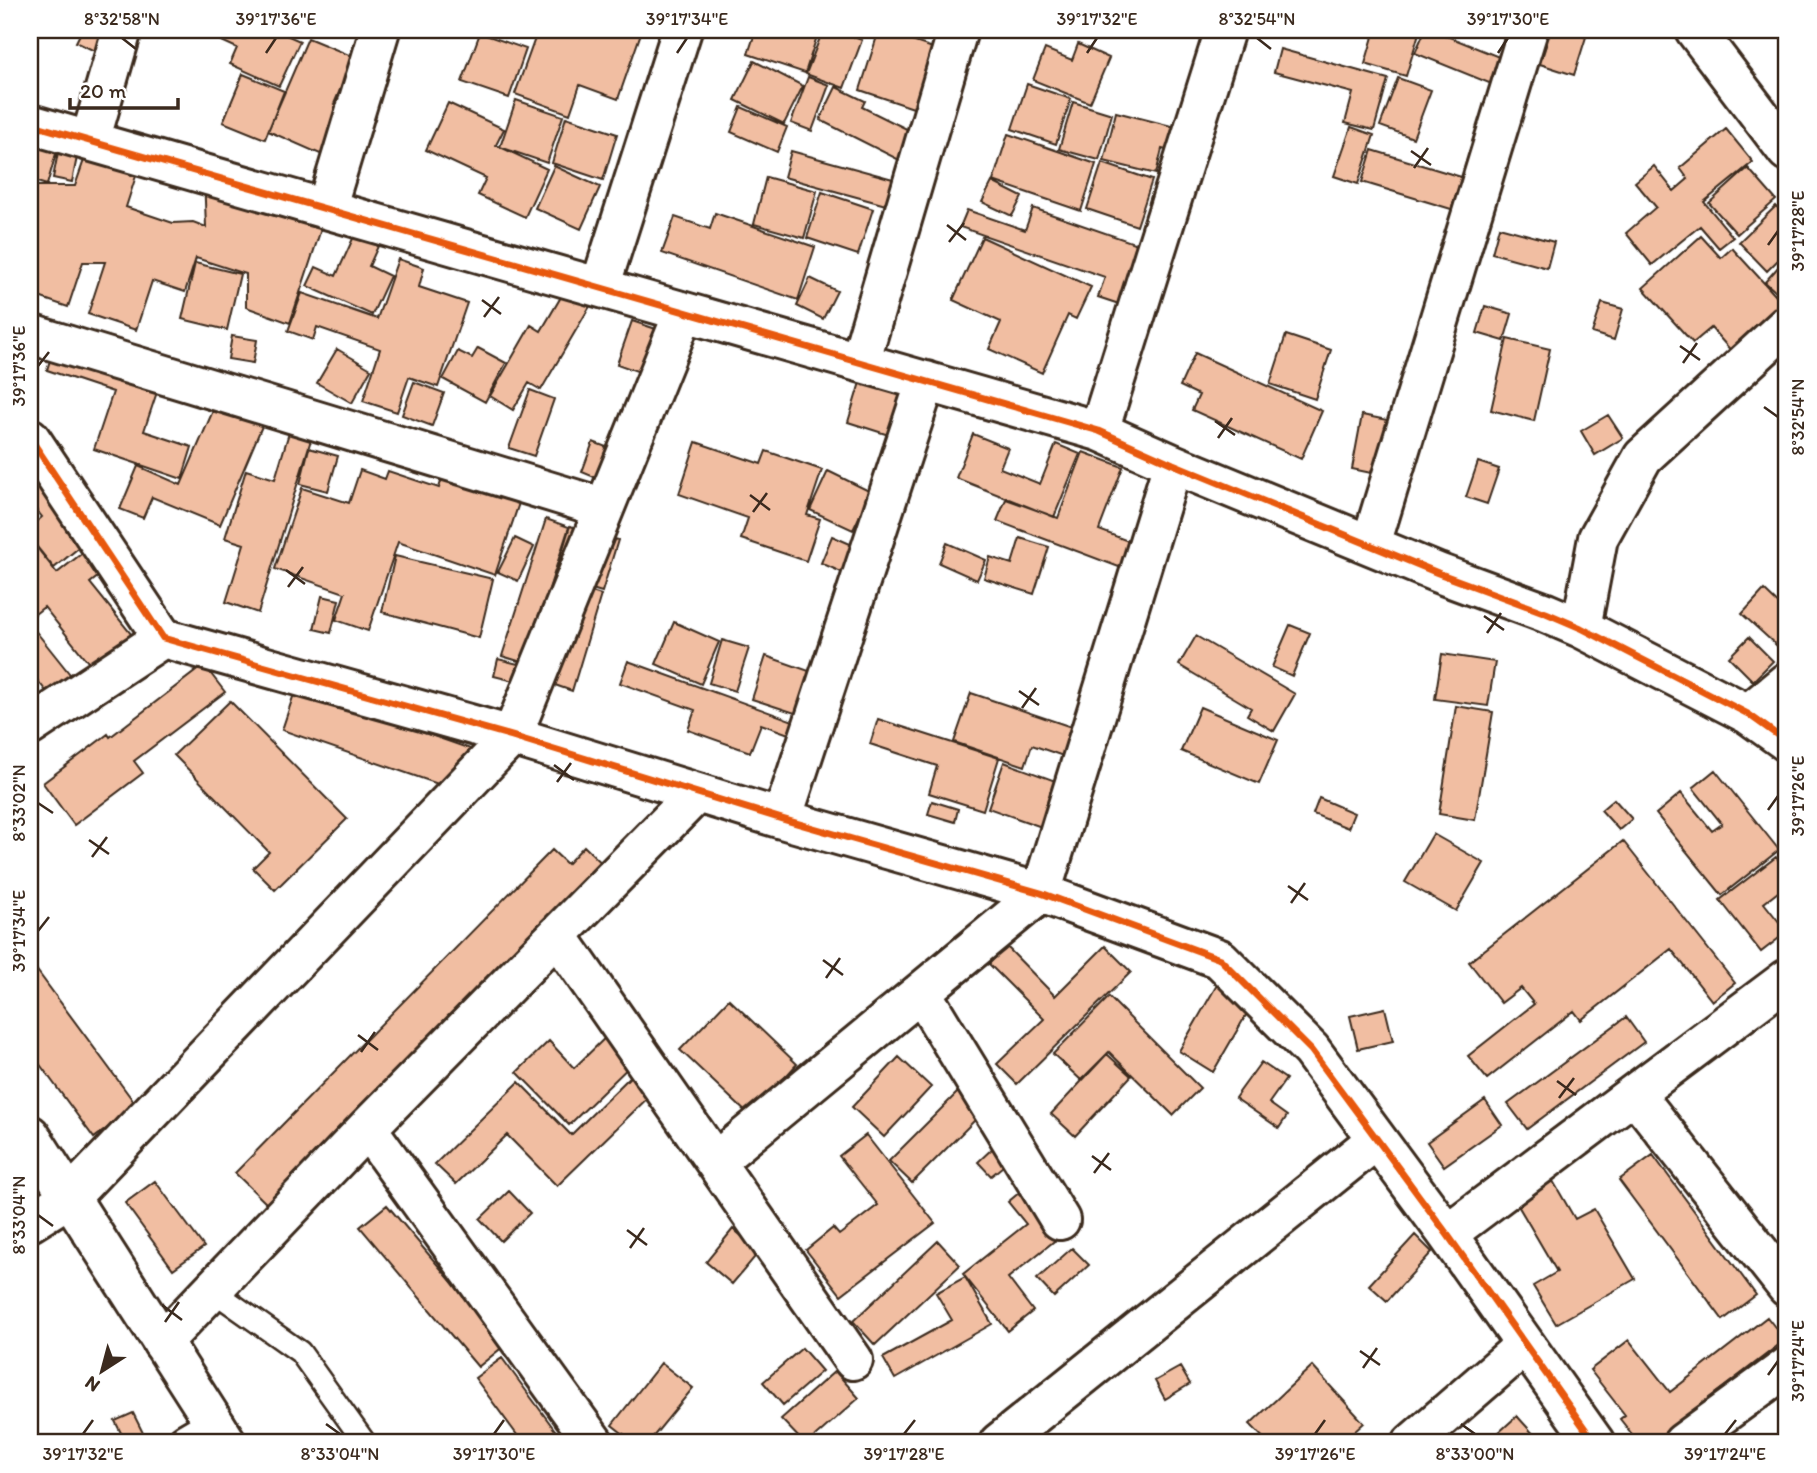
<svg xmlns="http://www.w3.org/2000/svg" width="1817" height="1473" viewBox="0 0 1817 1473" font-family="Itim,sans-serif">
<rect width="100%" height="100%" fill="#fff"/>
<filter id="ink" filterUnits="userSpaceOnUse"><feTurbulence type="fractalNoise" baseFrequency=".0143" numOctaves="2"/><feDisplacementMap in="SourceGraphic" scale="14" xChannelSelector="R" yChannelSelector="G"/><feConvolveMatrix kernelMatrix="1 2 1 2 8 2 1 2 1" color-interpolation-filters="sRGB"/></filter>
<g filter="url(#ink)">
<path fill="#f1bea2" stroke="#3b2a1e" stroke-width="2" d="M82 30H93L117 41 109 58 76 42Z
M198 30H275L300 41 279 86 230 64 237 48Z
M538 30H642L618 99 580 85 570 114 515 94Z
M756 30H819L805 73 748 54Z
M823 30H833L862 40 844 88 806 74Z
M879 30 951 54 931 114 860 90Z
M1375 30H1409L1419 33 1406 76 1365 64Z
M1425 30H1432L1509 61 1499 87 1415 53Z
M1551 30H1563L1586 37 1574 75 1540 64Z
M480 33 526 49 509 98 462 82Z
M308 38 354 57 334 104 347 109 327 157 268 131Z
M1078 44 1109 58 1090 103 1033 80 1045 49 1072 60Z
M1280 49 1388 79 1374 130 1345 123 1353 93 1274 72Z
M754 61 803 86 784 124 735 100Z
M243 74 284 91 265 139 223 122Z
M808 77 829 85 812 131 791 123Z
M1398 78 1431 90 1413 138 1380 126Z
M1027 84 1071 99 1056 144 1012 129Z
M836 87 865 101 862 107 927 139 913 167 820 120Z
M516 100 563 116 547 163 500 147Z
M1073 102 1112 114 1099 160 1059 149Z
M448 103 504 129 496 145 547 169 525 217 478 195 486 178 426 150Z
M741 107 787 127 777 152 731 132Z
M1116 112 1203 134 1198 158 1162 149 1156 174 1104 161Z
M566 117 617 134 603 180 552 163Z
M39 122 63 129 47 185 30 180V154Z
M1351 127 1374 135 1358 184 1334 176Z
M1726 129 1753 162 1704 202 1733 237 1719 248 1700 226 1652 265 1626 233 1656 207 1635 182 1654 166 1674 191 1688 179 1680 168Z
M93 134 144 151 126 207 173 223 193 222 206 227 204 176 325 217 290 323 246 307V274L196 258 185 292 152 281 136 330 88 314 105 262H83L68 307 30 294V184L36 186H75Z
M1008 134 1096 164 1081 211 993 181Z
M59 147 78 152 72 182 53 178Z
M1372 150 1471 180 1461 212 1362 182Z
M791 151 911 184 904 210 784 177Z
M1102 163 1152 180 1137 226 1087 209Z
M554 166 600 187 581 229 535 208Z
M1748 168 1776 200 1737 234 1709 203Z
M766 177 817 191 804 238 754 224Z
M992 182 1022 197 1012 216 982 202Z
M822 192 873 209 858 255 807 238Z
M1776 206 1787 217V251L1767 271 1739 242Z
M1033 208 1166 254 1146 313 1098 297 1105 277 960 227 967 210 1025 230Z
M715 213 815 247 798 300 662 253 675 217 710 229Z
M360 223 384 233 369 266 390 276 372 315 307 286 316 267 336 276Z
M1499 227 1554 242 1547 268 1492 253Z
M1701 236 1721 258 1732 248 1786 307 1734 354 1711 328 1693 343 1643 288Z
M982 237 1091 287 1076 319 1068 315 1042 373 989 349 1001 322 953 300Z
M1787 257V302L1765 282Z
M398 259 424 268 419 287 467 303 438 387 409 377 397 412 363 401 380 349 317 327 313 340 288 331 302 293 377 319Z
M195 263 240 274 227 330 182 319Z
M810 278 837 291 823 319 797 306Z
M568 285 593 301 541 390 529 383 513 410 490 396 531 325 541 331Z
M1602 303 1623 309 1614 340 1592 333Z
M1485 306 1512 314 1504 341 1477 333Z
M632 321 677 336 662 380 617 364Z
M1286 335 1331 350 1315 399 1270 384Z
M232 336 257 340 253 363 228 359Z
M1507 339 1550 349 1534 421 1491 410Z
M54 347 160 383 144 431 192 447 182 479 94 449 113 392 47 370Z
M478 348 506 363 485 402 443 379 458 351 472 358Z
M337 349 371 369 352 403 317 383Z
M1195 353 1322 411 1301 459 1192 410 1199 395 1180 386Z
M861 379 909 394 895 437 848 422Z
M414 382 444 393 432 426 402 415Z
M530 390 554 399 534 456 509 448Z
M215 406 262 426 220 525 152 497 143 518 120 509 138 466 181 485Z
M1362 415 1392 421 1381 475 1352 469Z
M1608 415 1623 438 1595 455 1581 431Z
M291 426 313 433 258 613 226 602 244 544 225 538 246 470 275 479Z
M973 434 1008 448 1000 468 1040 484 1056 444 1080 454 1054 517 956 478Z
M593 442 617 451 606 482 582 472Z
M696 442 761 464 766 451 822 470 807 515 820 519 806 561 741 539 748 518 679 494Z
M309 448 338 456 328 491 300 484Z
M1083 452 1123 467 1099 530 1157 552 1148 578 997 521 1006 499 1058 518Z
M1478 462 1499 469 1487 504 1466 497Z
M40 470 94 535 54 568 30 538V528L42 517 30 502V478Z
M360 470 385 479 388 471 439 488 443 475 520 500 495 575 398 542 368 631 336 620 345 593 275 569 302 488 349 503Z
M828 471 871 492 853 530 810 510Z
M546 519 569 527 525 663 502 656Z
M570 526 618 540 602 592 554 578Z
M832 536 882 558 870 585 821 563Z
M515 538 534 547 518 581 498 572Z
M1020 538 1049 547 1034 594 984 578 990 557 1012 564Z
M30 539 57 573 90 547 108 569 90 583 136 640 96 672 44 607 30 618Z
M947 543 986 560 977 580 939 563Z
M395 556 493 579 479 638 382 612Z
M556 581 601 595 572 691 555 685 568 639Z
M1764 590 1787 612V655L1742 614Z
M322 596 339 600 331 633 314 629Z
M674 622 719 642 701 684 656 664Z
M30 624 77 683 54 701 30 671Z
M1290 625 1310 633 1292 676 1272 667Z
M1196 636 1295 694 1274 731 1247 715 1251 708 1179 665Z
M1749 637 1773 661 1753 681 1729 657Z
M722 640 749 648 735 691 709 683Z
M1442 654 1495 662 1488 706 1435 699Z
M766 656 812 672 798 714 752 699Z
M498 659 526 666 522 683 494 676Z
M628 661 829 734 825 747 761 724 750 752 688 730 695 710 620 683Z
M204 665 225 692 134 761 143 773 74 825 43 783 108 734 110 737Z
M296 688 482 753 467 794 282 730Z
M971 693 1092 734 1083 763 1032 745 1025 766 954 742Z
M230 701 347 819 275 890 253 868 269 852 174 755Z
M1456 706 1493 712 1475 820 1439 814Z
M1200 707 1278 740 1259 784 1181 751Z
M878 719 999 758 983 810 929 793 937 766 870 744Z
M1004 762 1069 786 1053 831 988 808Z
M1715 770 1779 850 1722 895 1656 814 1681 793 1712 831 1722 824 1693 788Z
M1319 798 1354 813 1348 828 1313 814Z
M1614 799 1632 819 1619 830 1601 810Z
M932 801 958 809 955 822 928 814Z
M1433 834 1484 863 1456 911 1405 882Z
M1623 841 1735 983 1712 1001 1671 949 1581 1020 1574 1011 1487 1079 1468 1056 1534 1004 1521 988 1501 1003 1469 962Z
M584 846 616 877 271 1208 235 1173 552 850 567 864Z
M1776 857 1787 871V885L1764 903 1787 932 1761 952 1720 900Z
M1006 946 1055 996 1105 946 1131 972 1017 1084 997 1064 1044 1019 989 964Z
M30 961 137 1106 94 1138 30 1051Z
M1218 983 1253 1003 1213 1072 1179 1051Z
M1109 997 1200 1088 1173 1115 1109 1052 1081 1080 1053 1054Z
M729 999 797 1064 750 1116 680 1050Z
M1385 1008 1393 1041 1358 1049 1350 1016Z
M1626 1017 1644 1042 1527 1129 1508 1104Z
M611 1032 637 1059 569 1125 517 1072 549 1041 574 1068Z
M1107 1054 1131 1076 1075 1136 1051 1114Z
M899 1057 931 1087 884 1137 852 1107Z
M1261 1062 1286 1079 1269 1103 1287 1116 1279 1128 1235 1098Z
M639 1068 659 1087 557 1186 507 1135 456 1184 435 1164 519 1082 571 1135Z
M961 1089 983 1112 912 1183 889 1161Z
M1485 1100 1502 1125 1444 1166 1427 1142Z
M866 1135 935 1223 841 1295 806 1250 833 1228 839 1235 878 1205 839 1156Z
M994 1147 1008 1162 991 1176 978 1162Z
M1653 1155 1756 1295 1723 1320 1619 1180Z
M155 1181 204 1247 173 1269 125 1203Z
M1553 1181 1575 1219 1594 1209 1635 1279 1556 1324 1533 1286 1557 1272 1516 1202Z
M1026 1187 1063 1234 1008 1278 1033 1311 1008 1331 963 1274 1026 1224 1008 1202Z
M509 1191 530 1213 501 1241 480 1219Z
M387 1205 505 1345 478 1367 360 1227Z
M733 1229 760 1251 732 1284 706 1262Z
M1415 1235 1432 1252 1387 1301 1369 1285Z
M938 1241 960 1265 875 1345 853 1321Z
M1072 1248 1089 1265 1054 1297 1037 1279Z
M965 1277 992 1324 895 1379 883 1358 952 1320 936 1293Z
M1767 1317 1785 1340 1651 1443H1639L1620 1419 1625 1415 1590 1370 1629 1340 1670 1392Z
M802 1348 822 1371 783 1405 763 1382Z
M502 1358 560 1437 552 1443H523L475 1378Z
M661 1363 693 1388 648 1443H635L612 1425Z
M1312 1366 1364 1423 1342 1443H1268L1250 1424Z
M1180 1367 1190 1384 1165 1399 1155 1381Z
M835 1371 859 1398 808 1443H804L781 1419Z
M133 1413 148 1443H126L115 1421Z
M1517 1416 1536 1437 1529 1443H1487Z"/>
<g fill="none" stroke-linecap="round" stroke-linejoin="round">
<defs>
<path id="lane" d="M212 1290 300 1352 365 1443"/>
<path id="street" d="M1695 30 1787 151
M30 124 1099 431 1173 464 1438 573 1546 613 1581 628 1748 714 1787 742
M90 141 122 30
M326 209 380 30
M600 287 682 30
M30 334 604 508
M860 362 958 30
M1099 431 1225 30
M30 438 163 638 512 736 782 819 1041 893 1220 959 1311 1050 1447 1234 1595 1443
M1371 544 1528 30
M1581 628 1598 538 1643 457 1787 325
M1748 714 1787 682
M30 726 163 638
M782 819 926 381
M557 935 853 1360
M921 992 1060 1220
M1635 1094 1787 1287
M367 1128 594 1443
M715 1162 1041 893 1173 464
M30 1222 70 1197 512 736 684 312
M1447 1234 1787 979
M162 1342 367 1128 697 793
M187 1443 216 1426
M999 1443 1376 1140
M1412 1443 1525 1345
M1683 1443 1787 1367"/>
<path id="secondary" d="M30 1135 227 1443"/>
</defs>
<use href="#lane" stroke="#3b2a1e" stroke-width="26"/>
<use href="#street" stroke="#3b2a1e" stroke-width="44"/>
<use href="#secondary" stroke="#3b2a1e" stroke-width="44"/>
<use href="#lane" stroke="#fff" stroke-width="21"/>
<use href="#street" stroke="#fff" stroke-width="38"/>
<use href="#secondary" stroke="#fff" stroke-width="38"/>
<defs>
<path id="cycleway" d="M30 124 1099 431 1173 464 1438 573 1546 613 1581 628 1748 714 1787 742
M30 438 163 638 512 736 782 819 1041 893 1220 959 1311 1050 1447 1234 1595 1443"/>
</defs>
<use href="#cycleway" stroke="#fff" stroke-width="11"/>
<use href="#cycleway" stroke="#e8590c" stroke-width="7"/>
</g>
</g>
<path fill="none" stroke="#3b2a1e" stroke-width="2.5" d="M122 38 136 49M1257 38 1271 49M266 53 276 38M677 53 687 38M1087 53 1097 38M1498 53 1508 38M1411 151 1431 165M1414 168 1428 148M947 225 966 240M949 242 964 223M1768 245 1778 231M482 300 501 314M484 317 499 297M1680 346 1700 360M1683 363 1697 343M38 366 49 352M1764 407 1778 417M1215 421 1235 435M1218 438 1232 418M750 495 770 510M753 512 767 493M286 570 305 584M288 587 303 567M1484 616 1504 630M1487 633 1501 613M1019 691 1039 705M1022 708 1036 688M554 765 574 780M557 782 571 763M38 803 53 813M1768 810 1778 796M89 840 109 854M92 857 107 837M1288 886 1308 900M1291 903 1305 883M38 931 49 917M823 960 843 975M826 978 840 958M358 1035 378 1050M361 1052 375 1032M1557 1081 1576 1095M1559 1098 1574 1078M1092 1156 1111 1170M1094 1173 1109 1153M38 1215 53 1226M627 1230 647 1245M630 1248 644 1228M162 1305 182 1320M165 1322 179 1302M1360 1351 1380 1365M1363 1368 1377 1348M1768 1375 1778 1361M326 1424 340 1434M1461 1424 1475 1434M83 1434 93 1420M494 1434 504 1420M904 1434 915 1420M1315 1434 1325 1420M1725 1434 1736 1420"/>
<rect width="1817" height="1473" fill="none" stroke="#fff" stroke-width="77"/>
<g transform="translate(102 1371) rotate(216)" stroke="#ffffff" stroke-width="5" paint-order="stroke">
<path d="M0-5L12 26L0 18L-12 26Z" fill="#3b2a1e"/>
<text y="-10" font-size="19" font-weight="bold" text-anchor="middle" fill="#3b2a1e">N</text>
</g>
<path d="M70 98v10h108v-10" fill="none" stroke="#3b2a1e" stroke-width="3.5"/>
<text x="80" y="98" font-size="21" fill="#3b2a1e" stroke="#ffffff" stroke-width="5" paint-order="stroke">20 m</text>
<rect x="38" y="38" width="1740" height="1396" fill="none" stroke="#3b2a1e" stroke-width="2.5"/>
<g font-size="18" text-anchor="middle" fill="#3b2a1e">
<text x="122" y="25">8°32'58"N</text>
<text x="276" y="25">39°17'36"E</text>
<text x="687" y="25">39°17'34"E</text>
<text x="1097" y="25">39°17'32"E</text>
<text x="1257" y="25">8°32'54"N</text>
<text x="1508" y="25">39°17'30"E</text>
<text transform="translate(1798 231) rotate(-90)" y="6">39°17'28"E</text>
<text transform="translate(19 366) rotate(-90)" y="6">39°17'36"E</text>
<text transform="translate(1798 417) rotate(-90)" y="6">8°32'54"N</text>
<text transform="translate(1798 796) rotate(-90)" y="6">39°17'26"E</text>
<text transform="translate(19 803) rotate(-90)" y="6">8°33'02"N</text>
<text transform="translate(19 931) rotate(-90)" y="6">39°17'34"E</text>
<text transform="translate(19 1215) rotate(-90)" y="6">8°33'04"N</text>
<text transform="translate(1798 1361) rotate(-90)" y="6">39°17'24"E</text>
<text x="83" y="1460">39°17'32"E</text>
<text x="340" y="1460">8°33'04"N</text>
<text x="494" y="1460">39°17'30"E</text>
<text x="904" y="1460">39°17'28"E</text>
<text x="1315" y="1460">39°17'26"E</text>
<text x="1475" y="1460">8°33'00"N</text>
<text x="1725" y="1460">39°17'24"E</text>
</g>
</svg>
